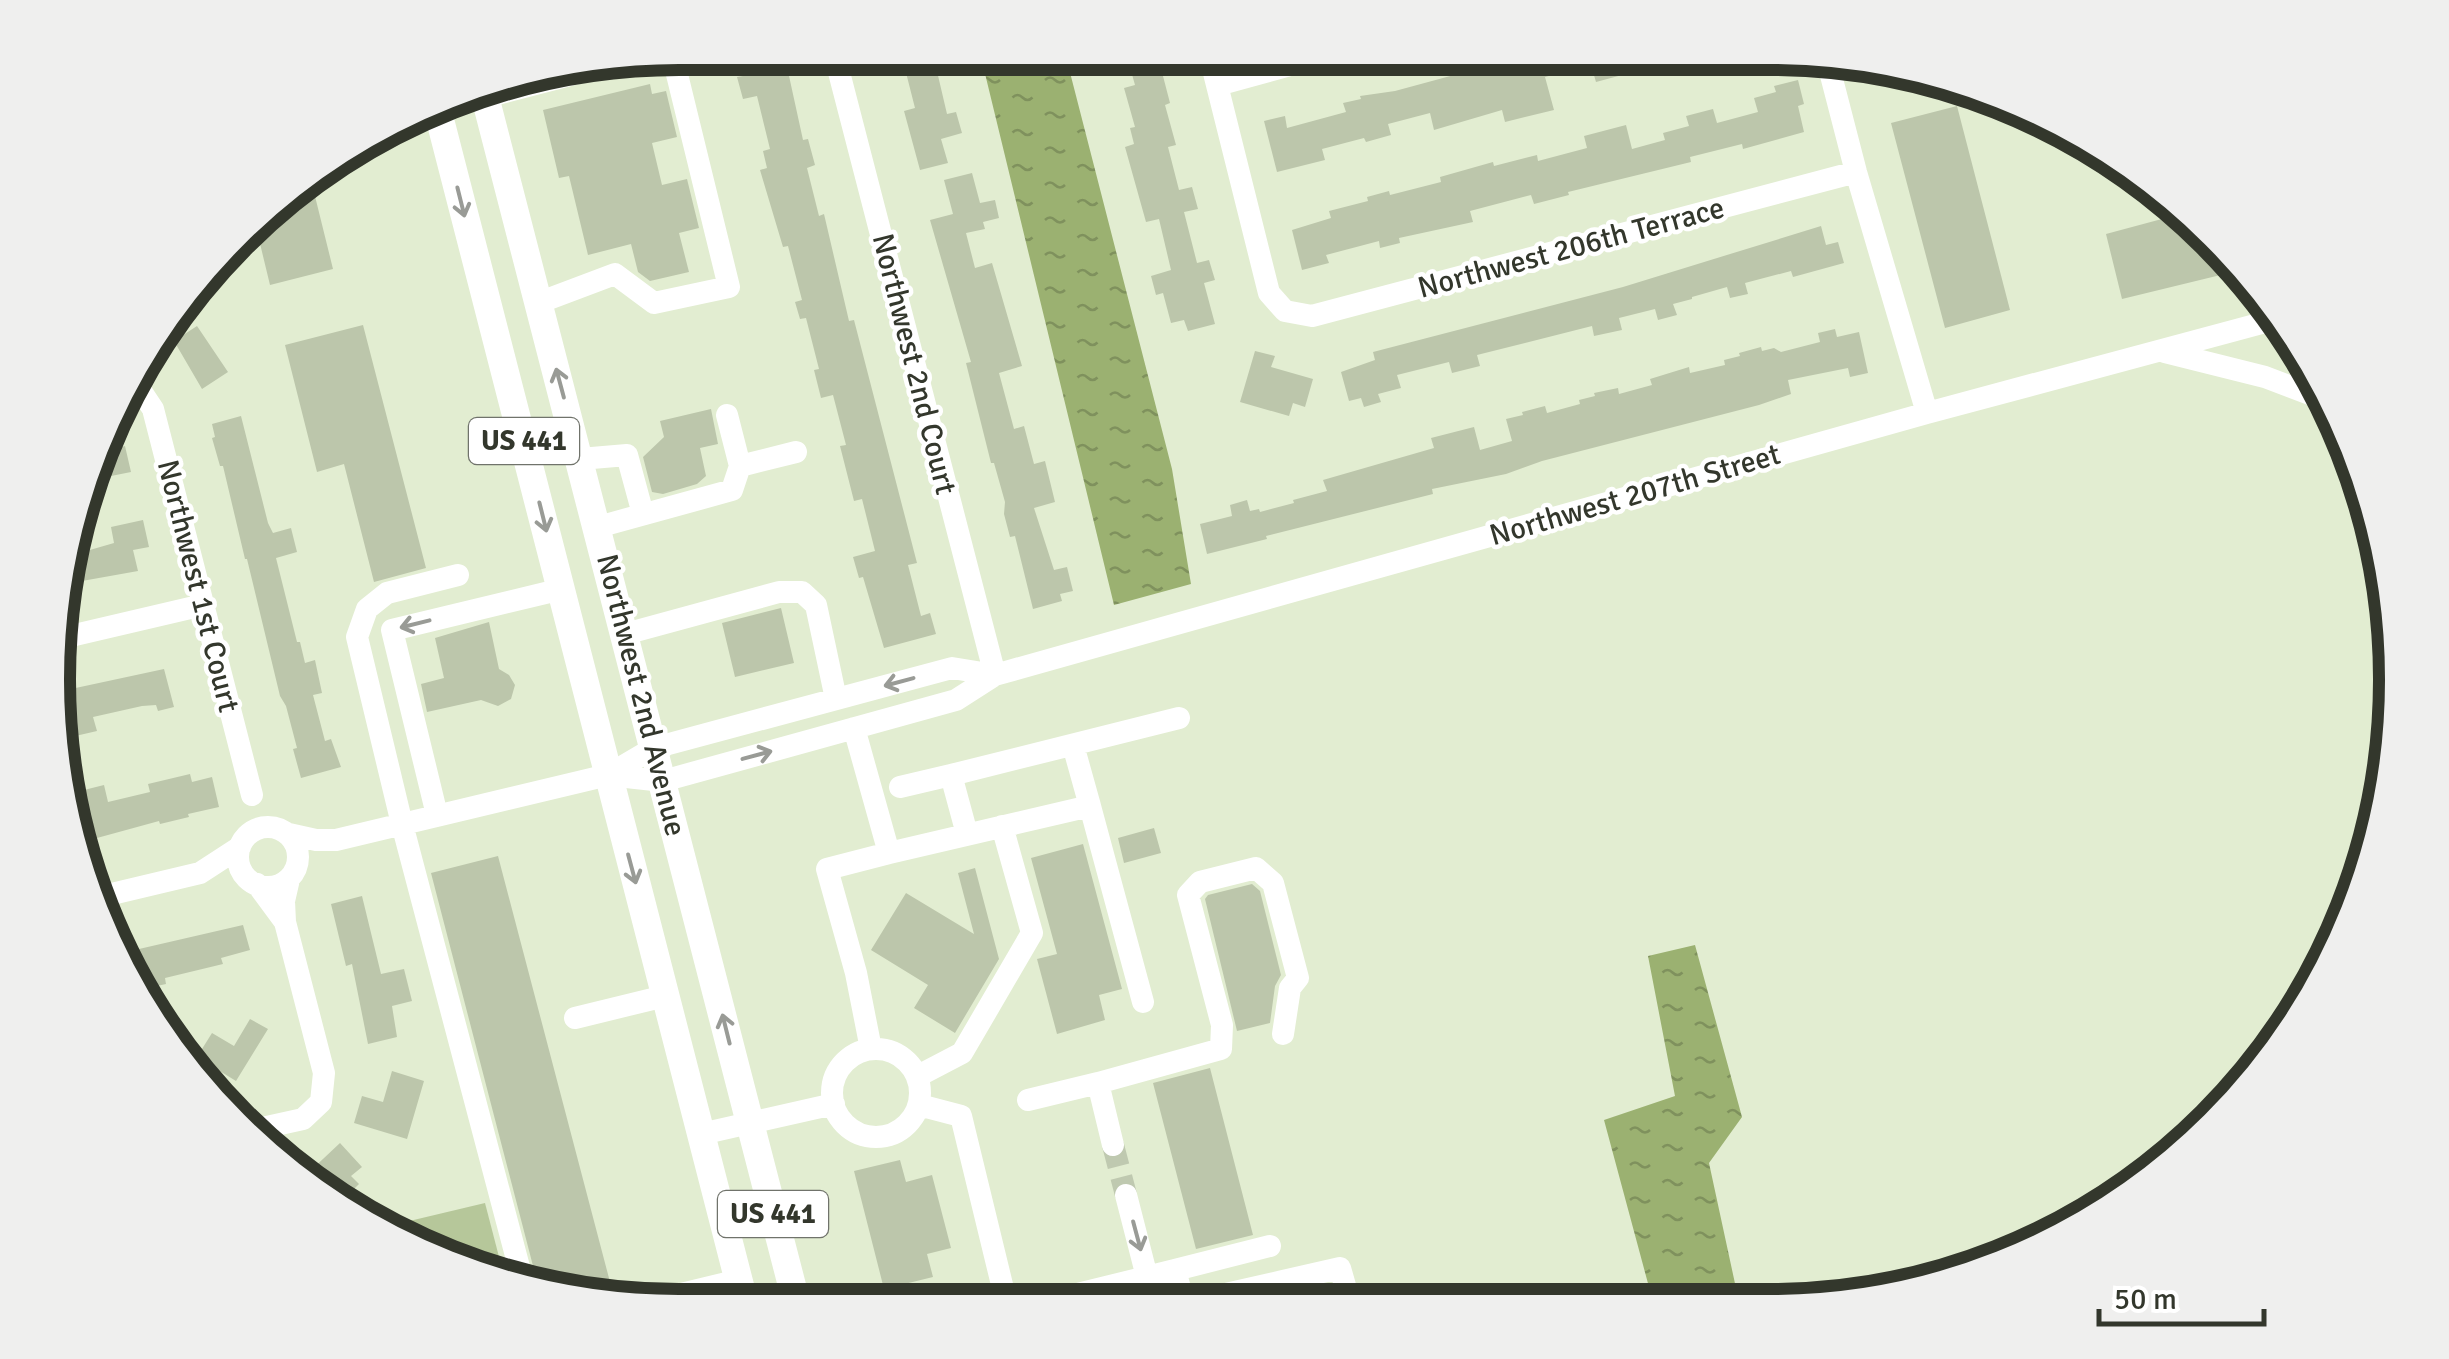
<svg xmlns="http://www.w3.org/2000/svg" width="2449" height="1359" viewBox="0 0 2449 1359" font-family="Signika,sans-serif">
<defs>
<pattern id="water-ripples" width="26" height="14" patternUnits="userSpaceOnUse" patternTransform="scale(2.5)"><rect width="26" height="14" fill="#9bb171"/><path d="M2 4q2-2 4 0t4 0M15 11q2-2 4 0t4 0" fill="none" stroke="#7f915d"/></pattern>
</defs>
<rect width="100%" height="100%" fill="#e2edd1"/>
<path fill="#b6c79a" d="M485 1203 505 1280 380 1228Z"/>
<path fill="url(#water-ripples)" d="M980 53H1065L1172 469 1191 584 1114 605Z
M1695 945 1742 1117 1709 1163 1739 1302H1653L1604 1120 1675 1096 1648 956Z"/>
<path fill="#bcc6ab" d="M738 53H784L803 140 808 139 815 165 807 168 819 216 824 214 849 321 854 320 917 563 908 565 921 616 930 613 936 634 884 648 863 577 859 578 853 557 875 551 862 499 854 501 840 446 846 445 833 395 821 398 814 370 819 369 806 318 800 319 795 302 802 300 788 246 783 247 760 170 767 168 763 151 770 149 757 96 743 99 737 77 743 76Z
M901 53H967L968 59 936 67 947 114 956 112 962 133 941 139 948 163 920 170 904 111 915 108Z
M1126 53H1157L1170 103 1165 105 1176 145 1168 147 1179 190 1192 187 1198 209 1184 212 1197 263 1209 260 1215 280 1204 283 1215 324 1188 331 1184 320 1171 323 1163 293 1156 295 1151 276 1171 270 1159 219 1146 222 1125 147 1134 144 1130 128 1135 127 1124 88 1135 85Z
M1564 54H1678V60L1596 82 1591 65 1545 77 1554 110 1505 122 1502 110 1434 130 1430 113 1388 124 1391 135 1366 142 1364 138 1322 149 1325 160 1277 172 1264 121 1285 116 1287 128 1346 112 1343 103 1361 99 1360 96 1395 91 1454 75 1452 70 1495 59 1507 56 1510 67Z
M1798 80 1804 104 1798 106 1804 132 1743 149 1742 144 1690 157 1691 162 1568 192 1569 195 1534 204 1531 195 1470 211 1473 222 1399 238 1400 243 1380 248 1379 241 1326 255 1329 263 1302 270 1292 230 1331 218 1329 211 1368 201 1367 197 1389 191 1390 195 1441 182 1440 177 1493 162 1494 166 1537 155 1538 161 1587 148 1584 136 1626 125 1632 149 1665 140 1663 133 1689 126 1686 116 1713 109 1717 123 1758 112 1754 98 1776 92 1774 86Z
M650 84 652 94 666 91 677 137 652 143 662 185 687 179 699 228 679 233 689 272 650 281 638 272 631 244 588 255 569 176 559 178 543 110Z
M1957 106 2010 310 1945 328 1891 123Z
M972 173 980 203 995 200 999 218 983 222 985 229 966 233 975 268 992 263 1022 366 999 373 1014 429 1024 426 1034 464 1045 461 1055 502 1034 508 1054 570 1067 567 1073 591 1060 594 1062 601 1033 609 1015 536 1010 537 1004 514 1005 502 994 463H991L966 363 971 362 930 220 953 214 944 180Z
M310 176 333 269 270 285 256 227 297 182Z
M2173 216 2237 271 2122 299 2106 234Z
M1821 226 1826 245 1838 242 1844 263 1793 277 1791 271 1745 283 1748 294 1730 298 1727 287 1692 297V299L1673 304 1677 315 1658 320 1655 309 1619 318 1622 330 1594 336 1592 326 1477 355 1480 366 1452 373 1449 362 1397 375 1401 388 1378 394 1381 402 1364 407 1361 398 1349 401 1341 372 1375 360 1373 352 1623 287Z
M363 325 426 568 374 582 344 464 317 472 285 345Z
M197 326 228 372 202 389 174 341Z
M1835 329 1837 337 1859 332 1868 373 1850 377 1848 368 1788 380 1791 394 1759 405 1542 461 1506 474 1432 489 1433 494 1266 536 1267 539 1207 554 1200 524 1232 516 1230 505 1247 500 1250 511 1259 509 1260 512 1294 503 1293 500 1327 491 1323 480 1434 448 1431 438 1474 427 1480 450 1512 441 1506 419 1523 415 1522 412 1545 406 1547 413 1580 404 1579 400 1595 396 1594 393 1618 388 1619 394 1652 385 1650 379 1689 367 1690 373 1725 365 1724 360 1740 356 1739 353 1761 347 1762 351 1774 348 1781 352 1820 342 1818 333Z
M1255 351 1275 356 1271 367 1313 379 1305 407 1293 403 1289 416 1240 402Z
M711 409 718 444 700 448 706 476 697 484 663 494 652 492 643 457 664 437 660 421Z
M241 416 268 523 273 533 291 528 297 552 276 558 297 642H300L305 663 315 660 322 693 313 695 325 741 331 739 341 767 301 778 293 749 297 748 286 706 280 696 247 559H245L223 466H220L212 438 215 437 212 424Z
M125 446 131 472 101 478 98 464 104 452Z
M143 520 149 547 133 550 138 571 82 581 76 554 114 543 111 527Z
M781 608 794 663 735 677 722 623Z
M489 622 499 669 509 675 515 685 511 699 498 706 481 700 427 712 421 684 444 678 435 638Z
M164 669 174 707 158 711 156 705 142 706 93 717 97 731 58 740 54 721 57 692Z
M190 774 192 782 212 777 219 807 188 814 189 817 160 824 159 821 86 841 81 839 75 811 80 809 76 792 104 785 108 802 150 792 148 784Z
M1154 828 1161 853 1124 863 1118 838Z
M1083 844 1122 989 1099 995 1105 1020 1057 1034 1037 959 1057 954 1031 858Z
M498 856 615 1301 539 1289 431 873Z
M975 868 999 959 955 1033 914 1008 928 985 871 950 906 893 974 934 958 873Z
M1252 884 1260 891 1281 975 1275 986 1270 1023 1237 1031 1205 899 1208 895Z
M362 896 381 974 404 969 412 1001 392 1006 397 1037 368 1044 352 964 346 966 331 904Z
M243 925 250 950 221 958 223 964 165 978 166 984 143 989 124 957 140 954 139 949Z
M250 1019 268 1029 236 1081 197 1057 212 1033 234 1046Z
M1210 1068 1253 1235 1196 1249 1153 1083Z
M392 1071 424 1081 407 1139 354 1123 362 1096 383 1102Z
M340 1143 362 1167 351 1176 359 1184 342 1201 307 1174Z
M900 1160 906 1182 932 1175 951 1248 927 1254 933 1277 884 1289 854 1171Z"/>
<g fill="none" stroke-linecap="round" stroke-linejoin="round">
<path stroke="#bfc9b0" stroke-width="22" stroke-dasharray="22 11" stroke-linecap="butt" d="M1113 1145 1126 1195"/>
<path stroke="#fff" stroke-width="22" d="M834 53 995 675
M1209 53 1269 293 1285 311 1312 316 1856 172
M1826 56 1856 172 1927 413
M1218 85 1334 53
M485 97 616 63
M538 303 615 274 654 303 729 287 672 54
M2165 352 2265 377 2315 396
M135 382 153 409 252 795
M727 415 740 466
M580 459 627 455 643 514
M598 527 732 490 740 466 796 452
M458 575 387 593 367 609 357 637 402 824 524 1286
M625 634 779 592H802L816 605 836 699
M62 638 203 605
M854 728 889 853 827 869 856 973 871 1049
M1073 745 1090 806
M608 775 663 781 956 700 995 675 1927 413 2277 319
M900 787 951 775
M437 815 392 630 562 589
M238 857a30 30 0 1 1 60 0a30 30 0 1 1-60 0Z
M289 834 316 840H336L608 775 654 748 952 668 995 675
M967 834 951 775 1179 718
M889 853 1090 806 1143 1002
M257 884 285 922 284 901 289 879
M95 898 200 873 240 847
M575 1018 665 996
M832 1093a44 44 0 1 1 88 0a44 44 0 1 1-88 0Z
M918 1076 962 1053 1032 933 1002 826
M1098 1083 1221 1049 1222 1025 1188 895 1200 882 1256 868 1273 883 1298 978 1290 988 1283 1034
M1028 1100 1098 1083 1113 1145
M919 1105 961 1116 1005 1297
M253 1130 303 1119 321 1102 324 1073 285 922
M701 1134 834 1104
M1126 1195 1147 1277
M1175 1270 1270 1246
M648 1302 739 1280
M1186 1303 1340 1268 1350 1303
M974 1304 1005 1297 1041 1303 1175 1270 1184 1303"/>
<path stroke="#fff" stroke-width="28" d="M482 85 797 1305
M437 108 745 1305"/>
</g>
<defs><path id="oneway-shaft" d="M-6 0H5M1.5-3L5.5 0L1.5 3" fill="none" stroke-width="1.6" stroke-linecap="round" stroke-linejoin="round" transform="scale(2.5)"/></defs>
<g stroke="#999b96">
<use href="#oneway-shaft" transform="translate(461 202) rotate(76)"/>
<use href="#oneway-shaft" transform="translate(560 383) rotate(-105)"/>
<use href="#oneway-shaft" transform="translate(543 517) rotate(76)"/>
<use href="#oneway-shaft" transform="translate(415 624) rotate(166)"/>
<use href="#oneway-shaft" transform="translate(899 682) rotate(165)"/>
<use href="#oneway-shaft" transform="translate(757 755) rotate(-15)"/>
<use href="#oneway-shaft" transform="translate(632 869) rotate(75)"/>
<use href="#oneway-shaft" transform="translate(726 1029) rotate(-104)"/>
<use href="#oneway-shaft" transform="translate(1137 1236) rotate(75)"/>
</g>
<g text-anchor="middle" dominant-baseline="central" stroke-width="9" stroke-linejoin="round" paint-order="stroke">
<g fill="#fff" stroke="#70736b" stroke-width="2.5">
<rect x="469" y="418" width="110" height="46" rx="8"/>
<rect x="718" y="1191" width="110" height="46" rx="8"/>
</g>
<g font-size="28" font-weight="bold" fill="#33372c">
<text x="524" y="441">US 441</text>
<text x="773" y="1214">US 441</text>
</g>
<g font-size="30" fill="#33372c" stroke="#fff">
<text transform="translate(1571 248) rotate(-15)">Northwest 206th Terrace</text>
<text transform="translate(914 364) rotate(76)">Northwest 2nd Court</text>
<text transform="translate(1635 495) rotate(-16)">Northwest 207th Street</text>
<text transform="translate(198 586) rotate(76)">Northwest 1st Court</text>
<text transform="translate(641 695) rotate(76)">Northwest 2nd Avenue</text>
</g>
</g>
<path d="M0 0H2449V1359H0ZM679 70H1770A609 609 0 0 1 2379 679V680A609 609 0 0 1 1770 1289H679A609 609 0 0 1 70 680V679A609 609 0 0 1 679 70Z" fill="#efefee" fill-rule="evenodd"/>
<path fill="none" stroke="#33372c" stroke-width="12" d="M679 70H1770A609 609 0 0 1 2379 679V680A609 609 0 0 1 1770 1289H679A609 609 0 0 1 70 680V679A609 609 0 0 1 679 70Z"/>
<path d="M2099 1309v15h165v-15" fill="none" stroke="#33372c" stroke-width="5"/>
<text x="2114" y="1309" font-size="30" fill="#33372c" stroke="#ffffff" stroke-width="8" paint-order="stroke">50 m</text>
</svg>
